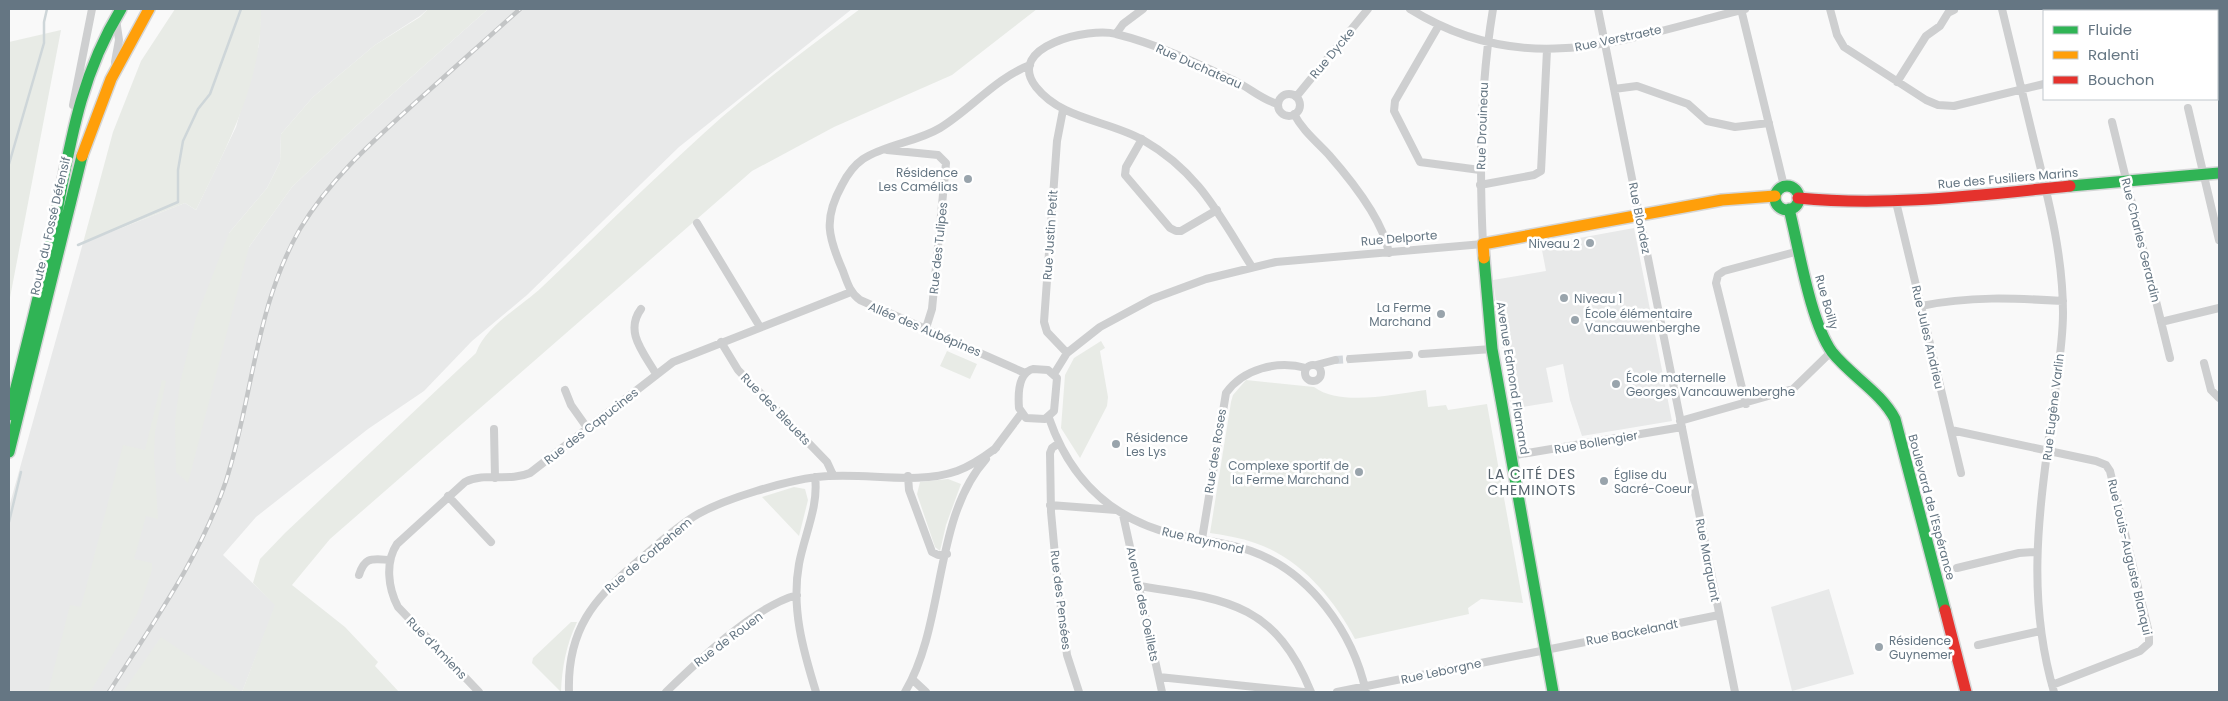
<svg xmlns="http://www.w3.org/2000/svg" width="2228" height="701" viewBox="0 0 2228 701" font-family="Poppins,sans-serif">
<rect width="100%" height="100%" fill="#f9f9f9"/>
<path fill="#e8e9e9" d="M261 9H428L420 16 375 45 313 97 281 134 280 162 267 188 229 233 249 247 292 187 355 127 488 9H852L679 147 527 295 472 341 424 391 368 429 256 517 223 555 276 605 242 692H9V507L83 243 185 203 196 210 236 127 259 45Z
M1634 228 1672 421 1582 436 1570 400 1563 364 1546 368 1553 402 1511 409 1493 280 1546 271 1541 245Z
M1829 589 1854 674 1792 691 1771 607Z"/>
<path fill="#e8ebe6" d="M175 9H261C263 80 226 148 196 210L185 203 83 243 113 132 141 61Z
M428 9H488L355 127 292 187 249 247 188 483 176 472 175 421 180 383 196 318 229 233 267 188 280 162 281 134 313 97 375 45 420 17Z
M860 9H1037L952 75 834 127 752 171 330 539 292 585 345 627 378 662 375 666 399 692H123L161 637 242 692 275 605 253 583 260 559 285 533 476 353C486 325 521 307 542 287 602 230 660 172 722 117 766 79 813 44 860 9Z
M61 30 9 303V42Z
M1101 341 1105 348 1100 351 1108 397 1107 406 1080 458 1061 428 1065 375 1074 358Z
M947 351 977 364 970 379 940 366Z
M162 380 166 381 155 432 154 456 158 519 146 516 134 559 152 563V570L137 614 90 692H48L70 605 81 607 123 445 145 450Z
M1246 380 1314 387C1341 407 1394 394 1426 390L1428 407 1446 405 1448 410 1487 404 1523 603 1481 599 1468 608 1469 614 1355 639C1334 599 1300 558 1255 543 1241 538 1225 535 1210 533L1231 402 1233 395Z
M948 479 961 484 946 525 940 551 935 547 917 494 920 482Z
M794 487 805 489 808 500 799 536 762 497Z
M571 622H577C566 645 562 668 561 692L532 663 533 658Z"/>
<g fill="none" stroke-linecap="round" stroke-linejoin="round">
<path stroke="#ced6d9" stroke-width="2.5" d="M9 164 44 43V22L47 9
M78 245 178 202V170L183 141 198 109 210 94 241 9
M9 522 21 472"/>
<path stroke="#d4d8dc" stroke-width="8" stroke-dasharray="8 4" stroke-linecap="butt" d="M1335 360 1350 359"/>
<defs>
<path id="fast" d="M2070 186 2219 173
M1775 198a12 12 0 1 1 24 0a12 12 0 1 1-24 0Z
M1789 209C1799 248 1810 321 1832 352 1851 376 1881 392 1895 419L1945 610
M1484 258 1492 349 1553 692
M9 415C24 356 39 297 52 237 69 154 76 83 121 9
M9 452 82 156"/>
<path id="slow" d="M82 156 111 79 149 9
M1484 258 1483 244 1722 200 1775 196"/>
<path id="jam" d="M1798 198C1889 207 1979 195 2070 186
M1945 610 1966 692"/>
</defs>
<use href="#fast" stroke="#d5d6d7" stroke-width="14"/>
<use href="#slow" stroke="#d5d6d7" stroke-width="14"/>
<use href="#jam" stroke="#d5d6d7" stroke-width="14"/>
<path stroke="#cecfd0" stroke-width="8" d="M1410 9C1526 81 1625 39 1745 9
M1598 9 1735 692
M1741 9 1784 186
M1830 9 1837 35 1844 47 1926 100 1938 105 1954 106 2044 84
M2002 9C2013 53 2023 97 2034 141 2048 198 2063 254 2063 313 2063 344 2057 376 2053 407 2040 507 2025 593 2054 692
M2158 9 2162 11
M2185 11 2195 9
M1439 25 1395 101 1394 111 1420 162 1480 170
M1116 34 1123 24 1143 9
M2217 51H2219
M115 62 119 40 116 19
M1897 82 1926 36 1940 26 1948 13 1954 10
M1614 89 1637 86 1688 104 1707 121 1735 127 1769 123
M1278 105a11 11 0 1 1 22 0a11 11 0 1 1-22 0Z
M1296 97 1368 9
M73 105 92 9
M2188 108 2219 240
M1063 110 1057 141 1044 322 1047 332 1067 353
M1294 114C1303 131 1316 141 1329 155 1351 180 1383 220 1389 253
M2112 122 2170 358
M1142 139 1126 167 1125 175 1170 228 1176 231H1181L1217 210
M887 150 938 155 946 163 932 309 926 328
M1480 185 1534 175 1541 171 1547 50
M1896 202 1961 473
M697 223 760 327
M1252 267C1219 215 1199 172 1143 140 1108 120 1062 120 1036 87 1004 46 1090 27 1116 34 1157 44 1197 63 1235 81 1250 88 1262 100 1278 104
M1921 306C1969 296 2014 298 2063 301
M641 309C624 332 644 353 656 374
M2161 322 2219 308
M721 342 738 370 827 462 833 475
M1422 354 1492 349
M1350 359 1409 355
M2204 363 2211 390 2219 398
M1305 373a8 8 0 1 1 16 0a8 8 0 1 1-16 0Z
M1316 365 1335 360
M1033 369 1048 370 1057 378 1054 411 1045 419 1026 418 1019 408C1018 395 1018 373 1033 369Z
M1025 373 860 300C850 293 847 282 843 271 828 237 823 219 842 185 847 175 853 166 863 159 886 144 917 142 940 128 971 109 996 78 1030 65
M1054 374 1067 353 1100 327 1152 299 1206 279 1276 262 1483 244C1479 165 1480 87 1493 9
M565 390 571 405 588 429
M1746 404 1716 283 1718 275 1724 271 1799 251
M1049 418C1070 479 1112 520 1177 535 1201 540 1227 542 1251 551 1310 572 1353 632 1366 692
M1680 421 1793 389 1831 352
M494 429 495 478
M1951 430 2096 461 2106 465 2110 471 2149 633V643L2140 651 2052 685
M1059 443 1052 448 1050 453 1051 512 1057 577 1067 655 1079 692
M994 450 1021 414
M1510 456 1682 427
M908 476 909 490 932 552 938 555 947 554
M815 477C819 506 804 536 799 564 791 608 803 650 816 692
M448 496 491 542
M1050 505 1116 510
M1123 515 1162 692
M1202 539 1226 393C1243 369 1277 360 1306 368
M1957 568 2019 553 2036 552
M359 575C365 556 372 559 390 560
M1139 586C1226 599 1275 603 1311 692
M1978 645 2040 631
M1159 677 1304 692
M912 679 926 692
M479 692 398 607C388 588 385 562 397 544L465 482C485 472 509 482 530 473L673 362 851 292
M569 692C567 630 594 598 638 561 657 545 677 526 698 514 727 498 785 481 817 477 862 471 915 486 957 471 971 466 984 457 996 448
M666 692C697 662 755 606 797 595
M905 692C946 623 933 518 986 459
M1337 692 1719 615"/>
<use href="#fast" stroke="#30b455" stroke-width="11"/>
<use href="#slow" stroke="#ff9f0a" stroke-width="11"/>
<use href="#jam" stroke="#e5322d" stroke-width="11"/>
<defs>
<path id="rail" d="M109 692C152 624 200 558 226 481 253 397 255 307 300 229 330 179 373 141 416 102 451 71 485 40 520 9"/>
</defs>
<use href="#rail" stroke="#c3c5c6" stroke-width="4.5"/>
<use href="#rail" stroke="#fff" stroke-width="2.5" stroke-dasharray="8" stroke-linecap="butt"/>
</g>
<g fill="#99a4ac" stroke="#fff" stroke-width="2">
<circle cx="968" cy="179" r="5"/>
<circle cx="1590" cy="243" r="5"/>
<circle cx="1564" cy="298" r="5"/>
<circle cx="1441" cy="314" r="5"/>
<circle cx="1575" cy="320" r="5"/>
<circle cx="1616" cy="384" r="5"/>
<circle cx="1116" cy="444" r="5"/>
<circle cx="1359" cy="472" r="5"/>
<circle cx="1604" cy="481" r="5"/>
<circle cx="1879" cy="647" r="5"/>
</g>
<g text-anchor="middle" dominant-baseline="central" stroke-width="5" stroke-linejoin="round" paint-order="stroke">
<g font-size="12" fill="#657683" stroke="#fff">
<text transform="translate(1618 38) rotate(-12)">Rue Verstraete</text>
<text transform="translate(1332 53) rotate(-50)">Rue Dycke</text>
<text transform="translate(1199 66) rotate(24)">Rue Duchateau</text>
<text transform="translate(1482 126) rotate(-88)">Rue Drouineau</text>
<text transform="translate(2008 178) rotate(-5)">Rue des Fusiliers Marins</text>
<text transform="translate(1640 218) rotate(79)">Rue Blondez</text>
<text transform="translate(50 226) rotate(-77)">Route du Fossé Défensif</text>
<text transform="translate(1050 235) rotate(-86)">Rue Justin Petit</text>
<text transform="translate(1399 238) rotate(-5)">Rue Delporte</text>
<text transform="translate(2141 240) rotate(76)">Rue Charles Gerardin</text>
<text transform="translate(938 248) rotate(-84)">Rue des Tulipes</text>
<text transform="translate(1827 302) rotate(74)">Rue Boilly</text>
<text transform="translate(925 329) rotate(23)">Allée des Aubépines</text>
<text transform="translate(1928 337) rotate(77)">Rue Jules Andrieu</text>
<text transform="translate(1513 378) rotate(81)">Avenue Edmond Flamand</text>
<text transform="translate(2053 407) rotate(-83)">Rue Eugène Varlin</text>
<text transform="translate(776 409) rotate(46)">Rue des Bleuets</text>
<text transform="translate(591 426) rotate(-38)">Rue des Capucines</text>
<text transform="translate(1596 442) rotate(-10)">Rue Bollengier</text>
<text transform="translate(1215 451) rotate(-81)">Rue des Roses</text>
<text transform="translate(1932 507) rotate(75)">Boulevard de l'Espérance</text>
<text transform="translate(1203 540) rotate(13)">Rue Raymond</text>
<text transform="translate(648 555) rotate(-40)">Rue de Corbehem</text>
<text transform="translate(2130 557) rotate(77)">Rue Louis-Auguste Blanqui</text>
<text transform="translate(1708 560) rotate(79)">Rue Marquant</text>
<text transform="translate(1061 600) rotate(83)">Rue des Pensées</text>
<text transform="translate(1143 604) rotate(78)">Avenue des Oeillets</text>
<text transform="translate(1632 632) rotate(-11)">Rue Backelandt</text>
<text transform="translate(728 639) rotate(-37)">Rue de Rouen</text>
<text transform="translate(437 648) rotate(46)">Rue d'Amiens</text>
<text transform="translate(1441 671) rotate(-12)">Rue Leborgne</text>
</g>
<g font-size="12" fill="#657683" stroke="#fff" text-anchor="start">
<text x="958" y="172" text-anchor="end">Résidence<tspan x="958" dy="14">Les Camélias</tspan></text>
<text x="1580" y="243" text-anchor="end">Niveau 2</text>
<text x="1574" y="298">Niveau 1</text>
<text x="1431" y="307" text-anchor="end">La Ferme<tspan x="1431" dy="14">Marchand</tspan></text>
<text x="1585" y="313">École élémentaire<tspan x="1585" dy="14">Vancauwenberghe</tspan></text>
<text x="1626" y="377">École maternelle<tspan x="1626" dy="14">Georges Vancauwenberghe</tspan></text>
<text x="1126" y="437">Résidence<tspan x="1126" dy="14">Les Lys</tspan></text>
<text x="1349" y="465" text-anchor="end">Complexe sportif de<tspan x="1349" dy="14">la Ferme Marchand</tspan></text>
<text x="1614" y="474">Église du<tspan x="1614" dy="14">Sacré-Coeur</tspan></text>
<text x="1889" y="640">Résidence<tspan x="1889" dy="14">Guynemer</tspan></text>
</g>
<g font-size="14" letter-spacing="1" fill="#57646e" stroke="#fff">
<text x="1532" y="474">LA CITÉ DES<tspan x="1532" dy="16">CHEMINOTS</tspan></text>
</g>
</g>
<rect width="2228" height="701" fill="none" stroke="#657683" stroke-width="20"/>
<rect x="2043" y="10" width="175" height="90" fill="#ffffff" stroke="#c1c8cd"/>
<rect x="2053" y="26" width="25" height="8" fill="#30b455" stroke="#c1c8cd"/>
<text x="2088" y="35" font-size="15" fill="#657683">Fluide</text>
<rect x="2053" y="51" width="25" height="8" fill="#ff9f0a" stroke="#c1c8cd"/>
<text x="2088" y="60" font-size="15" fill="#657683">Ralenti</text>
<rect x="2053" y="76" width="25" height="8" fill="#e5322d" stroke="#c1c8cd"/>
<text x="2088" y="85" font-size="15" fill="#657683">Bouchon</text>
</svg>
